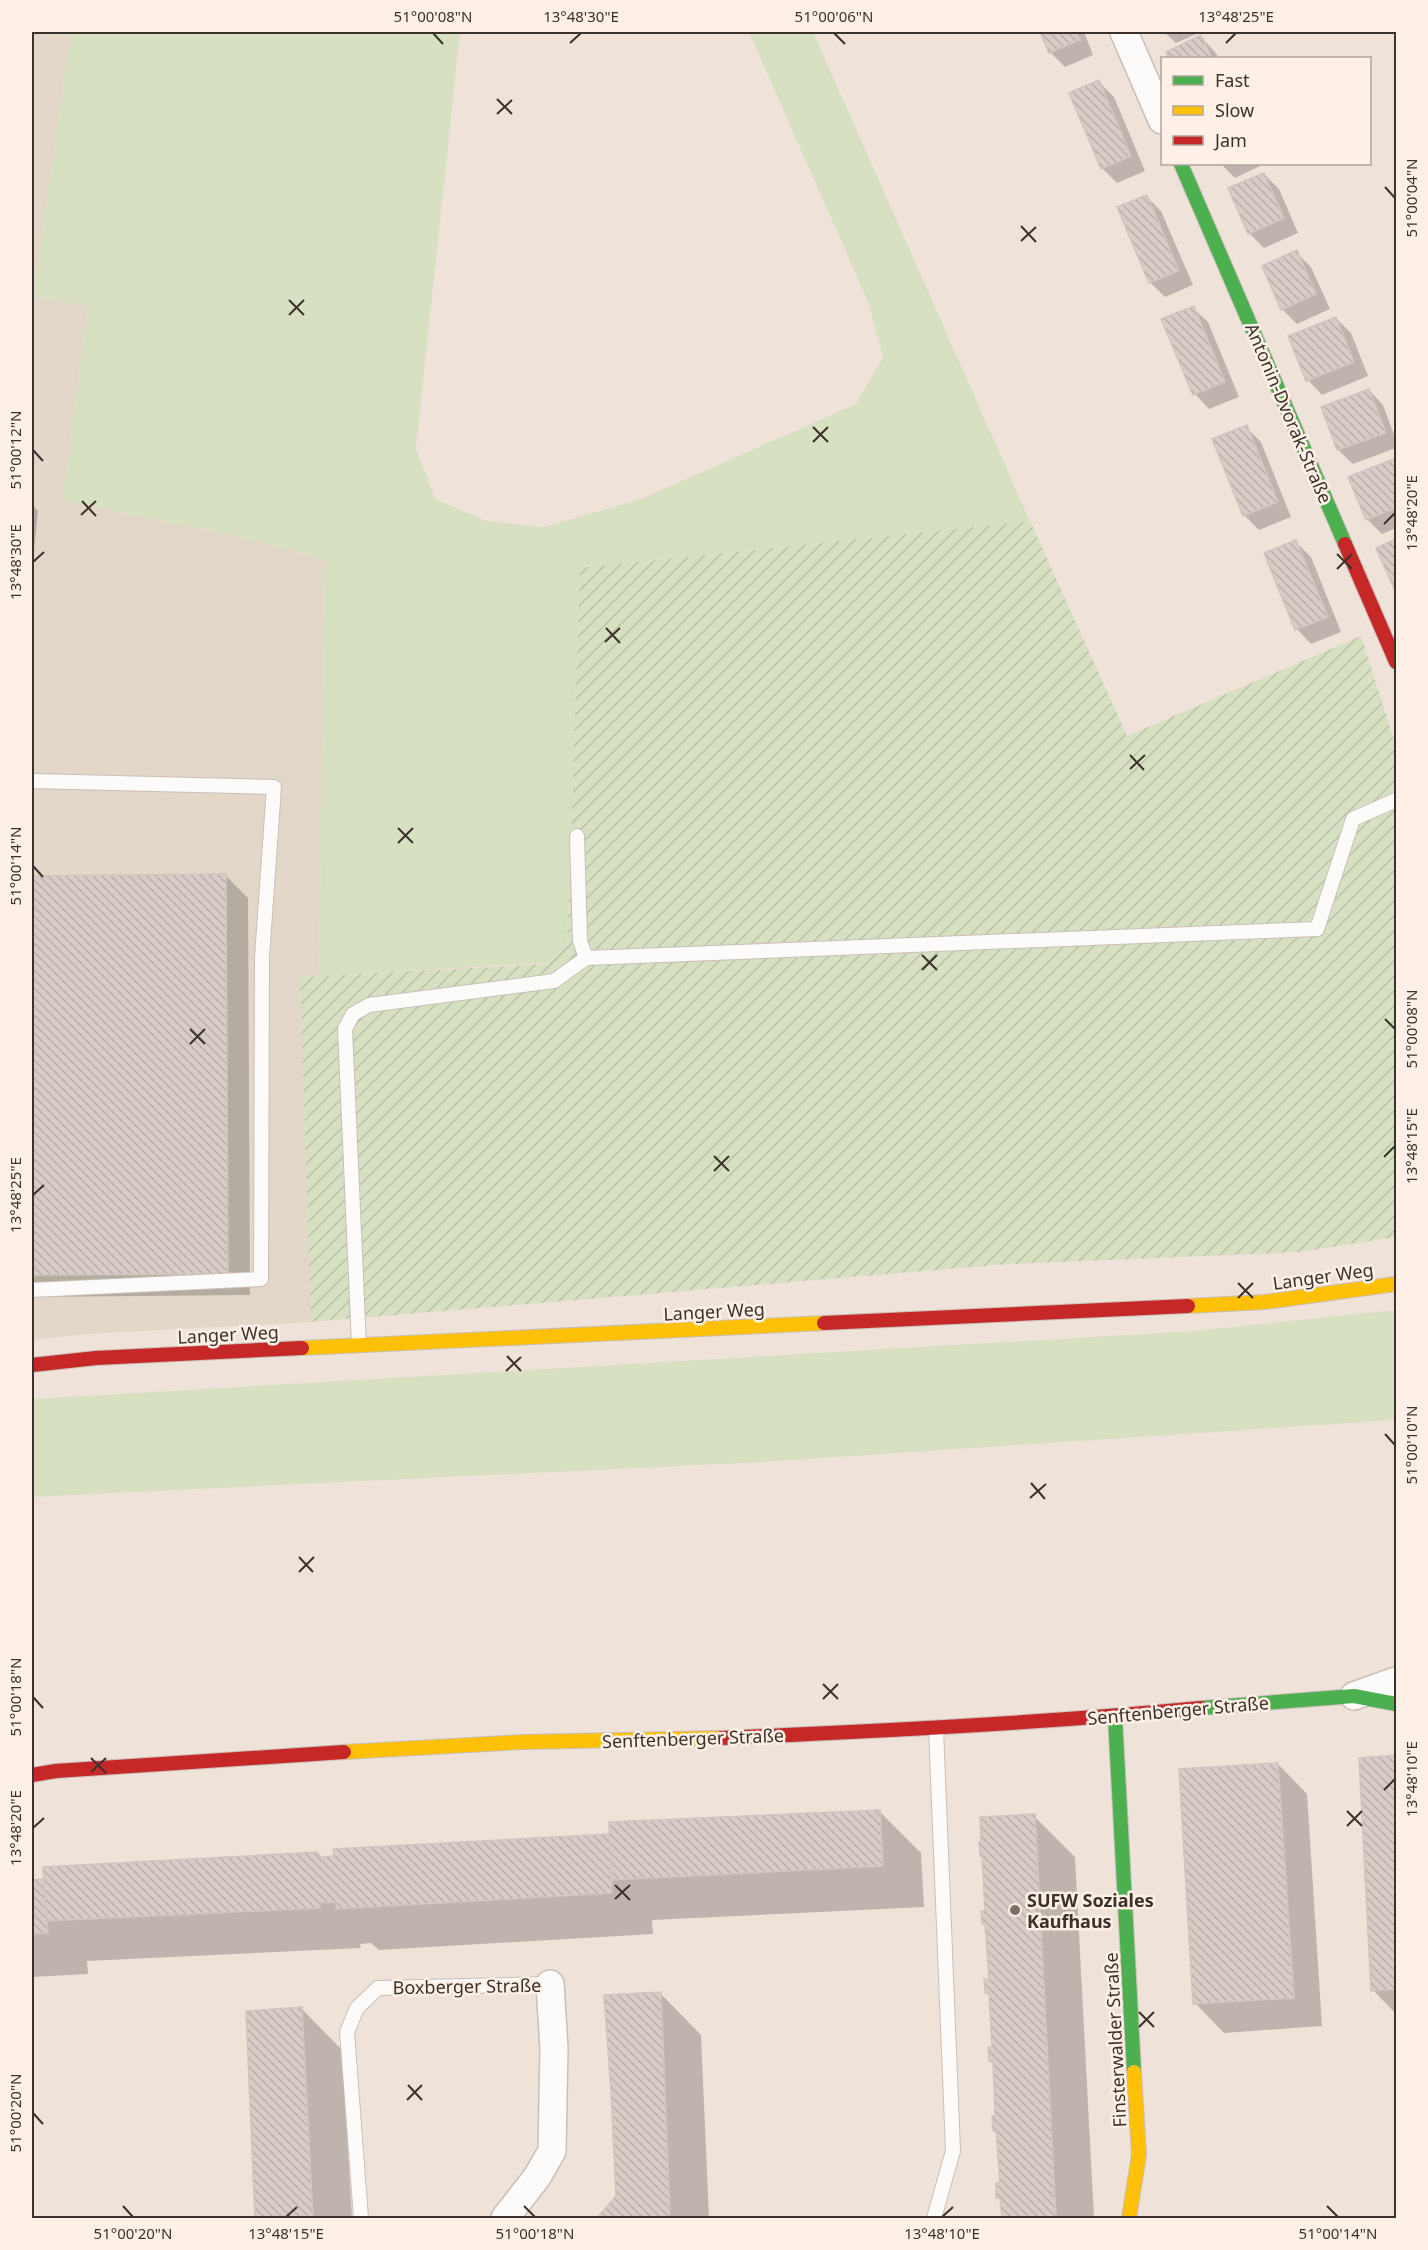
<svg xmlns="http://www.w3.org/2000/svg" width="1428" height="2250" viewBox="0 0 1428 2250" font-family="'Noto Sans',sans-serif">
<defs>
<pattern id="garden-furrows" width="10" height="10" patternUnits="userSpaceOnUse" patternTransform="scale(1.5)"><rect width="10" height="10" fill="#d7e1c2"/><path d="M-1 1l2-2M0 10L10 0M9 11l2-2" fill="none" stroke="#b9c2a7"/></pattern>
<pattern id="building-back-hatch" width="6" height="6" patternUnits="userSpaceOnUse" patternTransform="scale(1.5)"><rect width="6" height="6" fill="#d8ccc7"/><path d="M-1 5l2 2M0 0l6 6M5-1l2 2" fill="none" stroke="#bab0ab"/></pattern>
</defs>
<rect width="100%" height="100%" fill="#efe2d9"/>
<path fill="#e2d7c8" d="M32 32H71L34 296 88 306 63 500 231 535 325 559 319 976 300 977 311 1322 87 1334 32 1340Z"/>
<path fill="#d7e1c2" d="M71 32H460L416 448 435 499 486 521 544 527 641 499 856 404 883 358 869 304 749 32H813L1030 521 580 568 567 947 547 963 319 976 325 559 231 535 63 500 88 306 34 296Z
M1396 1310V1420L763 1462 32 1497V1399L1194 1331Z"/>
<path fill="url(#garden-furrows)" d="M1030 521 1127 736 1361 636 1396 746V1237L1300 1252 1009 1264 311 1322 300 977 547 964 567 947 580 568Z"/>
<path fill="#0003" d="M1041 32H1084L1093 55 1065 67 1050 52Z
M1164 32H1201L1176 43Z
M1201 37 1215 52 1219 58H1171L1168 53Z
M1099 82 1114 97 1145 171 1117 183 1102 168Z
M1221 164H1264L1235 178Z
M1264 174 1279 189 1298 233 1264 248 1249 233Z
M1147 197 1161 211 1193 285 1165 297 1150 282Z
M1296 252 1311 267 1330 309 1297 324 1282 309Z
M1193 308 1208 322 1239 397 1209 409 1195 394 1163 320Z
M1336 318 1351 333 1368 376 1322 395 1308 380Z
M1369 390 1383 405 1396 440V448L1353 464 1338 450 1322 407Z
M1246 427 1261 442 1291 517 1259 530 1244 515Z
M1396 459V528L1382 534 1367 519 1350 478Z
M32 505 38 511 32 568Z
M1396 540V590L1378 549Z
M1296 542 1311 557 1341 632 1311 644 1297 629Z
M226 876 248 898 250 1295 32 1297V878Z
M1396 1757V2014L1373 1990 1360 1759Z
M1278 1764 1307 1794 1322 2026 1224 2033 1195 2003Z
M879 1811 921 1853 924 1907 652 1920 653 1934 379 1950 371 1943 360 1944 361 1948 87 1961 88 1974 32 1977V1882L318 1853 323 1858 335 1857V1851L611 1836Z
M1034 1816 1075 1857 1094 2218H1003L1002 2202 998 2197 1001 2184 998 2134 994 2130 997 2117 994 2065 990 2061 993 2048 991 1997 986 1992 990 1981 987 1927 983 1924 987 1912 984 1858 981 1855Z
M660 1993 701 2035 709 2218H599L617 2197Z
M301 2008 342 2050 352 2218H257Z"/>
<path fill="url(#building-back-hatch)" stroke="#d0c5c0" stroke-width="1.5" d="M1040 32H1076L1080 40 1049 53Z
M1201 35 1212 58H1169L1166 52Z
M1099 80 1131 156 1101 169 1069 93Z
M1264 173 1284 218 1248 234 1228 188Z
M1147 195 1179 271 1149 283 1117 207Z
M1297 250 1316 294 1281 310 1262 266Z
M1194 306 1225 382 1193 395 1161 319Z
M1336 317 1354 362 1306 381 1288 336Z
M1369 389 1386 433 1337 450 1321 407Z
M1247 425 1278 502 1243 516 1212 439Z
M1396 458V508L1366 520 1348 477Z
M1396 539V590L1395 591 1376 548Z
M1296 540 1328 617 1295 630 1264 553Z
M226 874 228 1274 32 1275V876Z
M1396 1755V1989L1371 1991 1359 1758Z
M1278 1763 1294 1998 1193 2004 1179 1769Z
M880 1810 883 1866 611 1880 609 1822Z
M1035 1814 1056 2218H1002L1000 2198H996V2183H1000L996 2131H993L992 2116H995L993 2061H989L988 2047H992L989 1993H985L984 1979H989L985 1924H982L981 1911H985L982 1856H980L979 1842H981L980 1817Z
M609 1834 612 1893 336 1909V1902L320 1903V1908L46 1921 43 1867 318 1852 319 1857 334 1856 333 1849Z
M44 1879 48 1933 32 1934V1880Z
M661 1992 670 2218H597L616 2196 611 2092 604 1995Z
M302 2007 313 2218H255L246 2011Z"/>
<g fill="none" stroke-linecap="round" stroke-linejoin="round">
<defs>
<path id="lane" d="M32 781 274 787 262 957 261 1279 32 1290
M577 836 580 941 586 958 1317 929 1353 819 1396 800
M359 1345 345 1029 353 1014 369 1005 554 981 586 958
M361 2218 347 2032 357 2008 378 1988 550 1984
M934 2218 953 2151 936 1728"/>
<path id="street" d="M1124 32 1162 120
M1354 1696 1396 1681
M505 2218 537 2177 552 2151 554 2048 550 1984"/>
<path id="fast" d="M1181 164 1345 544
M1201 1708 1354 1696 1396 1704
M1115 1716 1134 2072"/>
<path id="slow" d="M1188 1306 1265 1302 1396 1284
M302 1348 824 1323
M344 1752 523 1742 721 1738
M1129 2218 1139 2155 1134 2072"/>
<path id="jam" d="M1345 544 1396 662
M824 1323 1188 1306
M32 1365 96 1358 302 1348
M721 1738C882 1731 1042 1723 1201 1708
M32 1775 56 1771 344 1752"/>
</defs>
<use href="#lane" stroke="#c9bfb8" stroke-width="16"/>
<use href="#street" stroke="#c9bfb8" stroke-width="30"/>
<use href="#fast" stroke="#c9bfb8" stroke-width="16"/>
<use href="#slow" stroke="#c9bfb8" stroke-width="16"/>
<use href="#jam" stroke="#c9bfb8" stroke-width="16"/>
<use href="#lane" stroke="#fdfbf9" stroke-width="14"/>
<use href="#street" stroke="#fdfbf9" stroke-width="27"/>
<use href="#fast" stroke="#4caf50" stroke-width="14"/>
<use href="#slow" stroke="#ffc107" stroke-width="14"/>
<use href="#jam" stroke="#c62828" stroke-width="14"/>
</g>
<path fill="none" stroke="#3b322b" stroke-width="2" d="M433 33 443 44M834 33 845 44M570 43 581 33M1226 43 1236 33M497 99 512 114M497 114 512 100M1385 187 1395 198M1021 226 1036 242M1021 241 1036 227M289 300 304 315M289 315 304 300M813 427 828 442M813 442 828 427M33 450 43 461M82 501 96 516M81 515 96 501M1384 524 1395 513M1337 554 1352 569M33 562 44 552M1337 569 1352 554M606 628 620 643M605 642 620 628M1130 755 1144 770M1130 769 1145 755M398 828 413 843M398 843 413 828M33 866 43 877M922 955 937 970M922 970 937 955M1385 1019 1395 1029M190 1029 205 1044M190 1044 205 1029M714 1156 729 1171M1384 1157 1395 1146M714 1171 729 1156M33 1195 44 1185M1238 1283 1253 1298M1238 1298 1253 1283M507 1356 521 1371M506 1371 521 1357M1385 1434 1395 1445M1031 1483 1045 1499M1030 1498 1046 1484M299 1557 313 1572M299 1572 314 1557M823 1684 838 1699M33 1697 43 1708M823 1699 838 1684M91 1758 106 1773M91 1772 106 1758M1384 1790 1395 1779M1347 1811 1362 1826M1347 1826 1362 1811M33 1828 44 1818M615 1885 630 1900M615 1899 630 1885M1139 2012 1154 2027M1139 2027 1154 2012M408 2085 422 2100M407 2100 422 2085M33 2113 43 2124M123 2206 133 2217M524 2206 535 2217M1327 2206 1338 2217M286 2217 297 2207M942 2217 953 2207"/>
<circle fill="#7a7068" stroke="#fef0e6" stroke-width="2" cx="1015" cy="1910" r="6"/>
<g text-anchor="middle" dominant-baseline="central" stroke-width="5" stroke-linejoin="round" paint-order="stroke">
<g font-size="18" fill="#3b322b" stroke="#fef0e6">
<text transform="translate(1289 413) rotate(67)">Antonin-Dvorak-Straße</text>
<text transform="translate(1323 1276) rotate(-8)">Langer Weg</text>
<text transform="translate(714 1311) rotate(-3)">Langer Weg</text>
<text transform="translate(228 1334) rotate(-3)">Langer Weg</text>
<text transform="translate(1178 1710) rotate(-5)">Senftenberger Straße</text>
<text transform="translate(693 1738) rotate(-2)">Senftenberger Straße</text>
<text transform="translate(467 1986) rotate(-1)">Boxberger Straße</text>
<text transform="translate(1115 2040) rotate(-93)">Finsterwalder Straße</text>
</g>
<g font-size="18" font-weight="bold" fill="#3b322b" stroke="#fef0e6" text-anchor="start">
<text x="1027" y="1900">SUFW Soziales<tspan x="1027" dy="21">Kaufhaus</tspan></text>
</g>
</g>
<rect width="1428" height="2250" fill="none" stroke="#fef0e6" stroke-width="66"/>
<rect x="1161" y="57" width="210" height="108" fill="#fef0e6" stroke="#b0a49b" stroke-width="1.5"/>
<rect x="1173" y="76" width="30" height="9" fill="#4caf50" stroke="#b0a49b" stroke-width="1.5"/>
<text x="1215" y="87" font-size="18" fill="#3b322b">Fast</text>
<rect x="1173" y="106" width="30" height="9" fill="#ffc107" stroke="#b0a49b" stroke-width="1.5"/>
<text x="1215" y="117" font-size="18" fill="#3b322b">Slow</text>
<rect x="1173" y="136" width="30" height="9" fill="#c62828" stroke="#b0a49b" stroke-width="1.5"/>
<text x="1215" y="147" font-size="18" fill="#3b322b">Jam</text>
<rect x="33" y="33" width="1362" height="2184" fill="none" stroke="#3b322b" stroke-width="2"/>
<g font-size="15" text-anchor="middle" fill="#3b322b">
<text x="433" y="22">51°00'08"N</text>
<text x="581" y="22">13°48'30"E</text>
<text x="834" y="22">51°00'06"N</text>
<text x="1236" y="22">13°48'25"E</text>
<text transform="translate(1412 198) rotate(-90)" y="5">51°00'04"N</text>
<text transform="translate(16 450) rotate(-90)" y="5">51°00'12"N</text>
<text transform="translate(1412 513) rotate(-90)" y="5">13°48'20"E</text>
<text transform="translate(16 562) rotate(-90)" y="5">13°48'30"E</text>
<text transform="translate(16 866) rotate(-90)" y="5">51°00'14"N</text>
<text transform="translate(1412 1029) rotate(-90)" y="5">51°00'08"N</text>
<text transform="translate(1412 1146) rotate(-90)" y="5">13°48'15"E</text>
<text transform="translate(16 1195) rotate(-90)" y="5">13°48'25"E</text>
<text transform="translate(1412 1445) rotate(-90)" y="5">51°00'10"N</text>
<text transform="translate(16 1697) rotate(-90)" y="5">51°00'18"N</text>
<text transform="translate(1412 1779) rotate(-90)" y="5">13°48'10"E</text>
<text transform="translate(16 1828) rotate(-90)" y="5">13°48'20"E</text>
<text transform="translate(16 2113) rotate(-90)" y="5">51°00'20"N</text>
<text x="133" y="2239">51°00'20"N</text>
<text x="286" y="2239">13°48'15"E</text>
<text x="535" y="2239">51°00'18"N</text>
<text x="942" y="2239">13°48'10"E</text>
<text x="1338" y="2239">51°00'14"N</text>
</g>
</svg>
